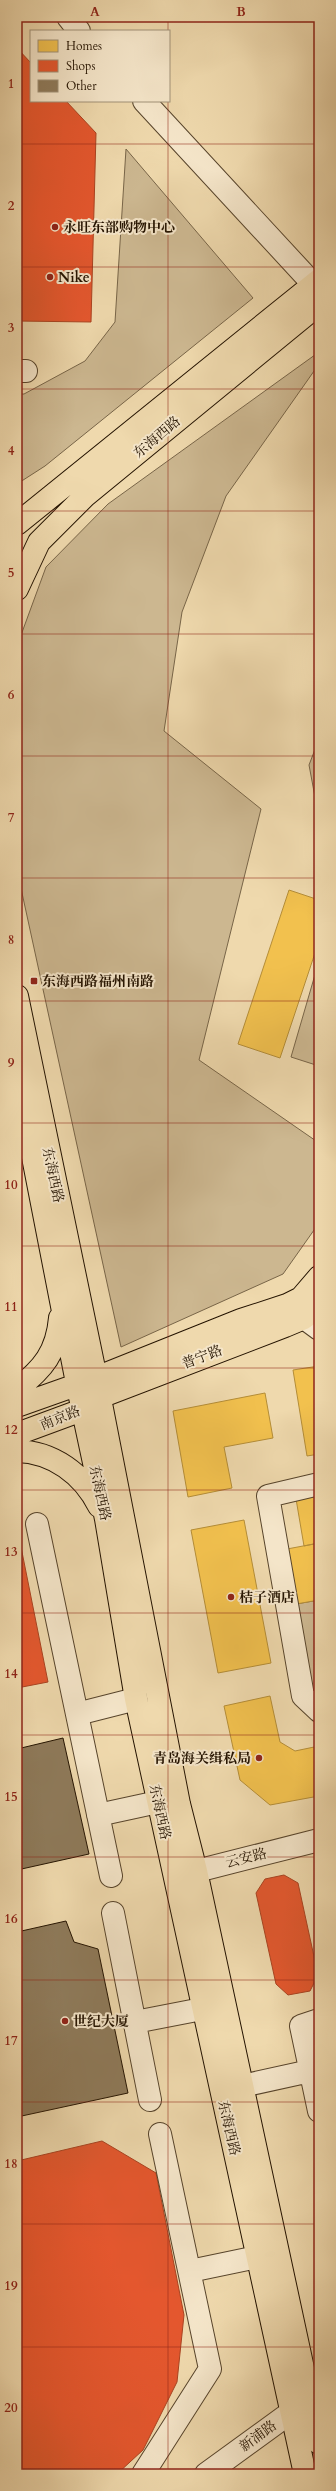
<svg xmlns="http://www.w3.org/2000/svg" width="336" height="2491" viewBox="0 0 336 2491" font-family="Cardo,'Noto Serif SC',serif">
<rect width="100%" height="100%" fill="#efd9ad"/>
<filter id="stains"><feTurbulence type="fractalNoise" baseFrequency=".005" numOctaves="4"/><feColorMatrix values="0 0 0 0 .2 0 0 0 0 .09 0 0 0 0 .02 0 0 0 .5 -.17"/></filter>
<radialGradient id="worn" r=".72"><stop offset=".6" stop-color="#630" stop-opacity="0"/><stop offset="1" stop-color="#630" stop-opacity=".3"/></radialGradient>
<path fill="#ccb790" stroke="#786548" d="M126 149 253 298 45 466 17 484V394H24L85 361 115 322Z
M319 352V364L226 496 182 612 164 731 261 809 199 1060 319 1143V1223L283 1274 121 1347 17 870V646L46 567 108 504Z
M319 739V806L315 797 309 765Z
M319 961V1066L291 1057Z
M319 1600V1698L310 1689 296 1604Z"/>
<path fill="#f2c14e" stroke="#b48d37" d="M289 890 319 900V941L280 1058 238 1044Z
M319 1366V1454L307 1456 293 1370Z
M265 1393 273 1438 224 1447 232 1488 188 1497 173 1411Z
M319 1489V1543L304 1546 295 1493Z
M244 1520 271 1663 218 1673 191 1530Z
M319 1543V1600L296 1604 287 1549Z
M270 1696 280 1742 295 1751 319 1746V1796L270 1805 240 1780 224 1706Z
M50 2155 74 2170 64 2186 69 2207 81 2217 64 2239 47 2225 31 2228 21 2242 17 2239V2166L23 2171 41 2168Z
M106 2274 130 2290 121 2304 124 2324 138 2334 120 2357 105 2346 88 2348 78 2359 59 2342 69 2331 66 2311 53 2299 70 2279 82 2289 97 2287Z
M55 2411 79 2427 70 2441 73 2460 87 2471 85 2474H17L19 2468 17 2419 20 2416 31 2426 47 2423Z"/>
<path fill="#e4572e" stroke="#aa4320" d="M17 48 31 63V101H66L96 133 91 322 17 321Z
M17 1527 48 1682 17 1688Z
M284 1875 298 1883 318 1975 310 1991 288 1995 276 1984 256 1893 265 1879Z
M102 2141 156 2173 184 2315 177 2382 143 2450 117 2474H17V2375L20 2371 17 2352V2161Z
M319 2150V2185L315 2164Z"/>
<path fill="#8e7a5a" stroke="#241300" d="M63 1738 89 1854 17 1870V1749Z
M66 1921 74 1942 98 1949 128 2093 17 2117V1932Z"/>
<g fill="none" stroke-linecap="round" stroke-linejoin="round">
<defs>
<path id="minor" d="M68 17 79 31
M144 101 314 285
M17 371H26
M304 1318 319 1329
M319 1484 268 1496 303 1696 319 1711
M37 1524 111 1876
M77 1714 136 1699
M98 1815 158 1802
M177 1876 319 1840
M113 1913 150 2100
M319 2020 301 2026 319 2111
M135 2022 202 2009
M242 2086 310 2071
M190 2271 257 2257
M143 2474 210 2369 160 2134
M206 2474 305 2402"/>
<path id="major" d="M17 524 319 280
M17 589 39 542 85 496 319 304
M17 996 96 1378 179 1804 196 1871 319 2443
M17 1075 77 1383 106 1519 136 1699 305 2474
M17 1389C43 1369 57 1352 60 1318
M17 1406 96 1378 241 1320 287 1305 301 1298 319 1277
M17 1434 82 1410 100 1397 285 1326 304 1318 319 1307
M17 1451C53 1452 83 1474 99 1506"/>
</defs>
<use href="#minor" stroke="#57442b" stroke-width="24"/>
<use href="#major" stroke="#241300" stroke-width="24"/>
<use href="#minor" stroke="#f5e6ca" stroke-width="22"/>
<use href="#major" stroke="#efd9ad" stroke-width="22"/>
</g>
<path fill="none" stroke="#8f2418" stroke-width="1" stroke-opacity="0.55" d="M168 17V31M168 101V2474M17 144H319M17 267H319M17 389H319M17 511H319M17 634H319M17 756H319M17 878H319M17 1001H319M17 1123H319M17 1246H319M17 1368H319M17 1490H319M17 1613H319M17 1735H319M17 1857H319M17 1980H319M17 2102H319M17 2224H319M17 2347H319"/>
<g fill="#8f2418" stroke="#f5e6ca" stroke-width="1.5">
<circle cx="55" cy="227" r="4"/>
<circle cx="50" cy="277" r="4"/>
<rect x="30" y="977" width="8" height="8" rx="2"/>
<circle cx="231" cy="1597" r="4"/>
<circle cx="259" cy="1758" r="4"/>
<circle cx="65" cy="2021" r="4"/>
</g>
<g text-anchor="middle" dominant-baseline="central" stroke-width="4" stroke-linejoin="round" paint-order="stroke">
<g font-size="14" font-weight="bold" fill="#241300" stroke="#f5e6ca" text-anchor="start">
<text x="63" y="227">永旺东部购物中心</text>
<text x="58" y="277">Nike</text>
<text x="42" y="981">东海西路福州南路</text>
<text x="239" y="1597">桔子酒店</text>
<text x="251" y="1758" text-anchor="end">青岛海关缉私局</text>
<text x="73" y="2021">世纪大厦</text>
</g>
<g font-size="14" fill="#241300" stroke="#f5e6ca">
<text transform="translate(157 437) rotate(-40)">东海西路</text>
<text transform="translate(53 1175) rotate(78)">东海西路</text>
<text transform="translate(202 1357) rotate(-21)">普宁路</text>
<text transform="translate(60 1418) rotate(-22)">南京路</text>
<text transform="translate(100 1493) rotate(78)">东海西路</text>
<text transform="translate(160 1812) rotate(78)">东海西路</text>
<text transform="translate(246 1858) rotate(-14)">云安路</text>
<text transform="translate(229 2128) rotate(77)">东海西路</text>
<text transform="translate(258 2436) rotate(-36)">新浦路</text>
</g>
</g>
<rect width="336" height="2491" fill="none" stroke="#efd9ad" stroke-width="44"/>
<rect x="30" y="30" width="140" height="72" fill="#f5e6ca" stroke="#a19279"/>
<rect x="38" y="40" width="20" height="12" fill="#f2c14e" stroke="#a19279"/>
<text x="66" y="50" font-size="12" fill="#241300">Homes</text>
<rect x="38" y="60" width="20" height="12" fill="#e4572e" stroke="#a19279"/>
<text x="66" y="70" font-size="12" fill="#241300">Shops</text>
<rect x="38" y="80" width="20" height="12" fill="#8e7a5a" stroke="#a19279"/>
<text x="66" y="90" font-size="12" fill="#241300">Other</text>
<rect x="22" y="22" width="292" height="2447" fill="none" stroke="#8f2418" stroke-width="1.5"/>
<g font-size="13" text-anchor="middle" font-weight="bold" fill="#8f2418">
<text x="95" y="16">A</text>
<text x="241" y="16">B</text>
<text x="11" y="88">1</text>
<text x="11" y="210">2</text>
<text x="11" y="332">3</text>
<text x="11" y="455">4</text>
<text x="11" y="577">5</text>
<text x="11" y="699">6</text>
<text x="11" y="822">7</text>
<text x="11" y="944">8</text>
<text x="11" y="1067">9</text>
<text x="11" y="1189">10</text>
<text x="11" y="1311">11</text>
<text x="11" y="1434">12</text>
<text x="11" y="1556">13</text>
<text x="11" y="1678">14</text>
<text x="11" y="1801">15</text>
<text x="11" y="1923">16</text>
<text x="11" y="2045">17</text>
<text x="11" y="2168">18</text>
<text x="11" y="2290">19</text>
<text x="11" y="2412">20</text>
</g>
<rect width="100%" height="100%" filter="url(#stains)"/>
<rect width="100%" height="100%" fill="url(#worn)"/>
</svg>
